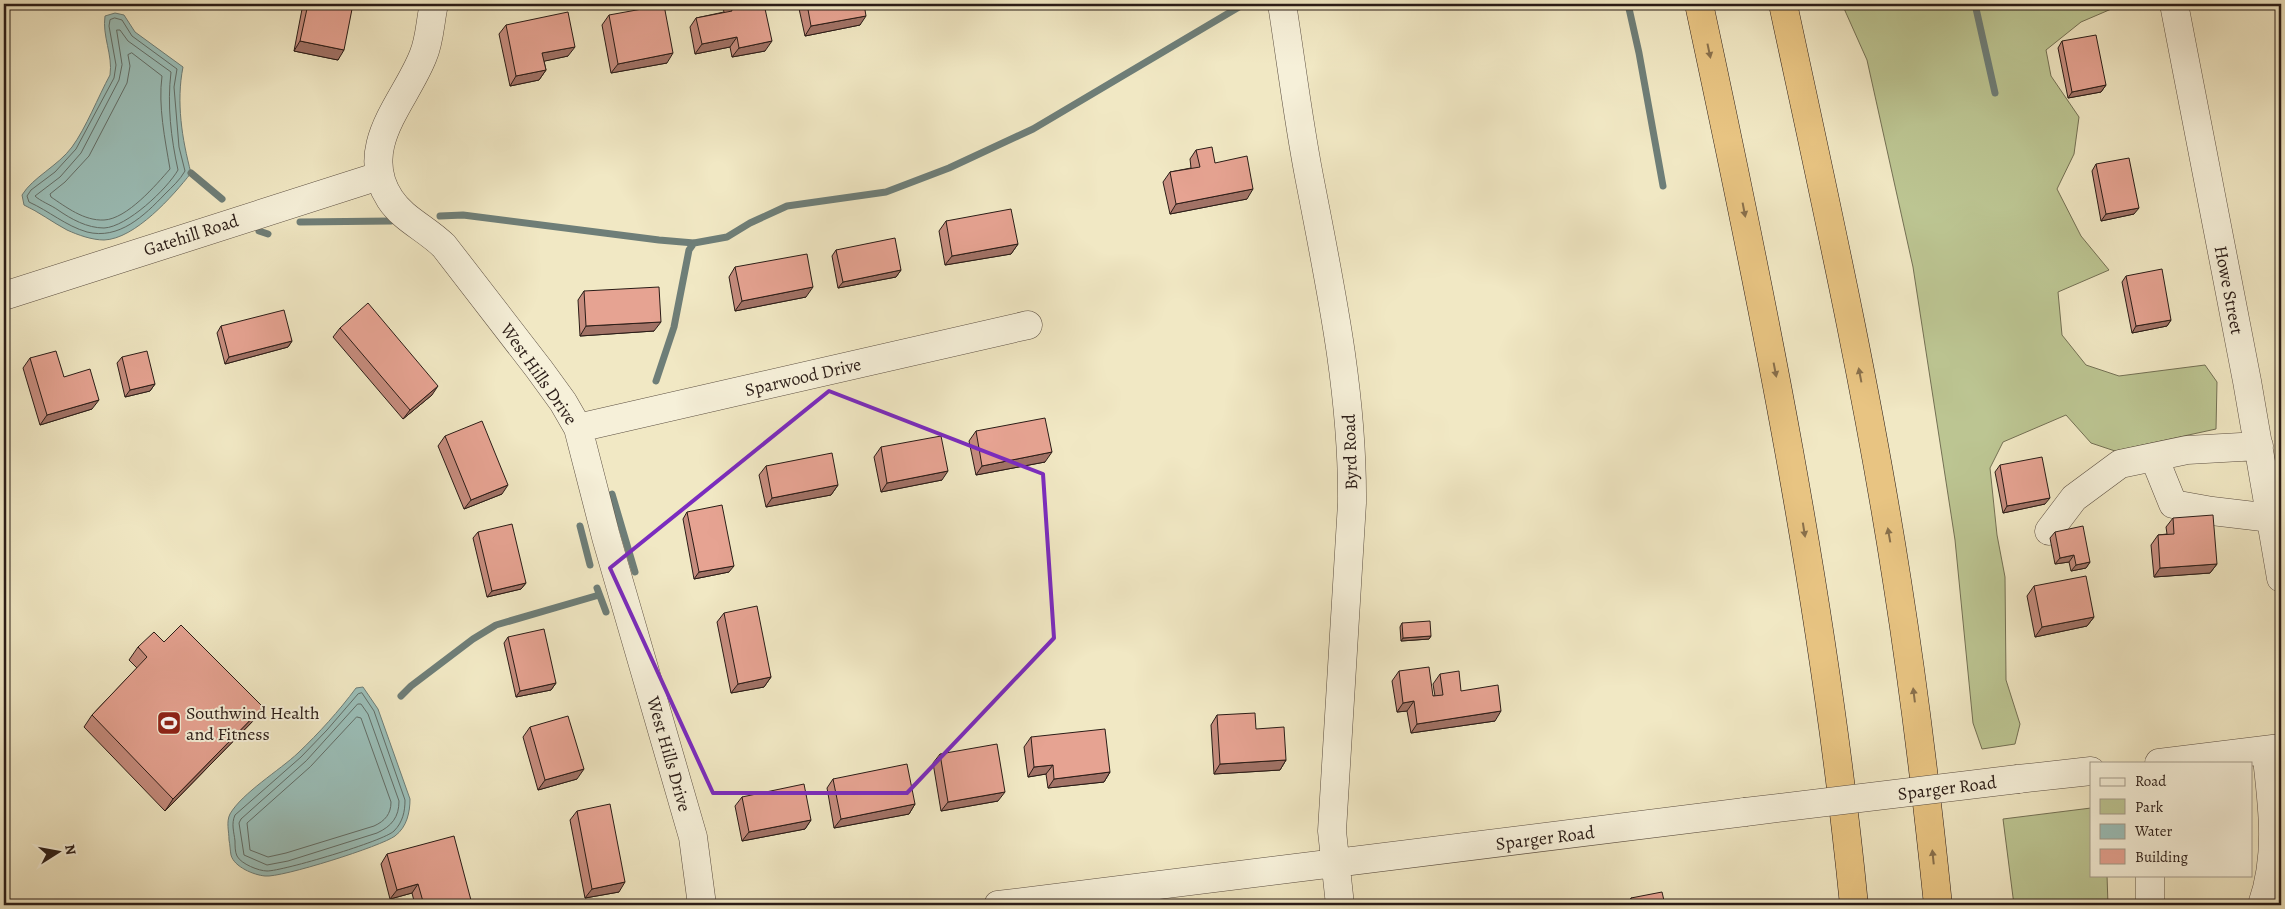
<svg xmlns="http://www.w3.org/2000/svg" width="2285" height="909" viewBox="0 0 2285 909" font-family="Alegreya,serif">
<rect width="100%" height="100%" fill="#f1e8c4"/>
<filter id="stains"><feTurbulence type="fractalNoise" baseFrequency=".004" numOctaves="4"/><feColorMatrix values="0 0 0 0 .2 0 0 0 0 .09 0 0 0 0 .02 0 0 0 .5 -.17"/></filter>
<radialGradient id="worn" r=".72"><stop offset=".6" stop-color="#630" stop-opacity="0"/><stop offset="1" stop-color="#630" stop-opacity=".3"/></radialGradient>
<path fill="#bcc592" stroke="#737054" d="M1842 4H2123L2081 22 2046 50 2051 76 2079 117 2074 154 2057 189 2081 236 2109 270 2058 292 2062 335 2086 365 2119 376 2205 365 2217 382 2216 429 2115 451 2091 443 2066 415 2003 442 1990 468 1997 535 2005 577 2006 680 2020 724 2015 744 1982 749 1973 723 1955 540 1913 267 1867 60Z
M2091 808V875H2107L2108 905H2014L2003 819Z"/>
<path fill="#9bbfb9" stroke="#6e7e78" d="M115 13 124 15 135 32 183 67C176 102 182 139 191 173 173 196 135 239 104 240 92 240 78 235 67 230 52 222 39 212 24 205L22 195C33 177 58 166 72 147 86 128 98 97 110 75 113 55 102 36 105 16Z
M363 687 378 709 410 799C410 812 407 827 395 836 382 846 281 878 265 876 254 875 234 867 231 855 230 850 230 844 229 840 229 831 226 822 230 814 242 793 280 770 298 753 319 733 339 711 356 688Z"/>
<g fill="none" stroke-linecap="round" stroke-linejoin="round">
<path stroke="#626e68" stroke-width="1" d="M115 18 122 20 132 36 177 69 174 87 179 147 185 171C180 180 172 187 165 194 144 216 119 240 87 232 66 226 49 211 29 202L27 196 31 190 55 172 76 149 114 78 116 65 109 26 110 20Z
M117 30H120L128 41 171 72C167 105 171 138 178 170 167 189 127 227 104 228 87 228 71 219 58 210 51 205 40 201 35 196L60 177 81 153 119 80 122 65Z
M132 53 162 76C158 106 165 139 170 169 156 185 127 219 104 220 84 221 66 207 51 197L50 194 65 182 89 156 127 83 130 66 128 55Z
M362 693 374 711 405 800C405 811 403 822 394 831 384 841 283 871 267 871 259 871 241 864 237 856 235 852 235 846 235 841 234 832 231 824 235 815L301 757 327 730 358 694Z
M358 704H361L368 714 399 801C399 817 392 826 377 833L288 861 267 865 244 855 239 823 241 819 306 761Z
M357 717 361 718 391 802C391 814 385 821 374 826L286 853 268 857 250 850 247 823 310 767Z"/>
<path stroke="#6e7e78" stroke-width="7" d="M1628 4 1639 53 1663 186
M1975 4 1995 93
M191 173 222 199
M440 216 463 215 659 240 694 243 727 237 750 223 787 206 886 192 949 168 1033 129 1244 4
M300 222 391 221
M259 231 268 234
M656 381 674 327 689 250 694 243
M612 494 635 572
M580 526 590 565
M597 588 606 612
M401 696 411 686 473 639 496 625 599 595"/>
<defs>
<path id="minor" d="M434 4C430 21 430 40 423 56 405 102 356 147 390 199 403 219 427 229 444 246L539 369 563 402 578 428 606 537 693 837 702 905
M1282 4C1291 61 1298 119 1309 176 1330 285 1353 392 1352 503L1332 831 1340 905
M2174 4 2247 381 2281 578
M4 296 379 176
M578 428 1028 325
M2154 457 2173 504 2212 511 2271 518
M2049 531 2074 498 2120 464 2187 450 2259 446
M2159 763 2281 748
M2018 779 2091 771
M2150 875V905
M998 905 1745 812
M2262 905C2280 854 2272 803 2266 750"/>
<path id="highway" d="M1699 4C1763 302 1824 601 1854 905
M1783 4C1824 195 1867 387 1897 581 1914 689 1927 797 1938 905"/>
</defs>
<use href="#minor" stroke="#5c4f42" stroke-width="29"/>
<use href="#highway" stroke="#2a1c17" stroke-width="29"/>
<use href="#minor" stroke="#f6f0d9" stroke-width="28"/>
<use href="#highway" stroke="#e8c482" stroke-width="28"/>
<defs>
<path id="minor-bridge" d="M1745 812 2018 779"/>
</defs>
<use href="#minor-bridge" stroke="#5c4f42" stroke-width="29" stroke-linecap="butt"/>
<use href="#minor-bridge" stroke="#f6f0d9" stroke-width="28"/>
</g>
<path fill="#c68c7e" stroke="#2a1c17" d="M303 4H353L338 60 294 51Z
M722 4H764L765 51 732 57 730 47 695 54 690 27 696 18 724 12Z
M798 4H864L860 25 805 36Z
M609 15 667 63 611 73 602 25Z
M506 25 568 56 544 61 546 70 539 80 510 86 499 34Z
M2062 41 2106 85 2101 92 2068 98 2058 48Z
M1196 150 1215 163 1247 199 1170 214 1163 182 1170 172 1191 168 1190 159Z
M2096 164 2134 214 2101 221 2092 171Z
M946 221 1018 244 1011 254 945 265 939 231Z
M836 250 901 270 896 277 838 288 832 256Z
M735 267 806 297 735 311 729 277Z
M2126 276 2171 320 2167 326 2132 333 2122 282Z
M584 291 654 331 580 336 578 300Z
M221 326 292 341 288 347 225 364 217 333Z
M340 328 432 395 403 419 333 337Z
M122 357 155 384 150 391 125 397 117 363Z
M30 358 64 377 92 409 40 425 23 368Z
M976 431 1045 462 976 475 969 441Z
M445 436 502 494 464 509 438 446Z
M881 447 942 480 881 492 874 457Z
M2000 465 2045 504 2003 513 1995 472Z
M766 466 838 485 831 495 766 507 759 475Z
M687 512 729 572 694 579 683 519Z
M2173 518 2217 564 2210 573 2154 577 2151 545 2158 535 2167 534 2166 527Z
M478 532 526 583 521 589 487 597 473 538Z
M2055 532 2090 562 2086 568 2071 571 2069 562 2055 564 2050 538Z
M2034 586 2094 617 2087 626 2035 637 2027 596Z
M724 613 771 677 764 687 731 693 717 622Z
M1402 623 1431 636 1429 639 1401 641 1400 627Z
M508 637 556 683 551 690 516 697 504 643Z
M164 642 254 720 165 811 84 727 92 715 137 668 129 660 138 647Z
M1399 671 1433 696H1435L1433 684 1440 674 1461 691 1495 721 1411 733 1407 711 1397 712 1392 681Z
M1217 715 1286 760 1280 770 1214 774 1211 725Z
M530 727 577 779 538 790 523 737Z
M1031 737 1110 772 1104 782 1048 788 1046 774 1028 777 1024 747Z
M940 754 998 801 941 811 933 763Z
M833 779 915 804 909 814 834 828 827 788Z
M742 797 811 820 805 829 742 841 735 806Z
M577 811 619 892 585 898 570 820Z
M387 854 472 904 471 905H415L412 893 390 899 381 864Z
M1631 898 1665 905H1626Z"/>
<path fill="#a17266" stroke="#2a1c17" d="M866 16 860 25 805 36 811 26Z
M737 37 730 47 695 54 702 44Z
M300 41 344 50 338 60 294 51Z
M772 41 765 51 732 57 739 48Z
M575 47 568 56 536 63 542 53Z
M673 53 667 63 611 73 618 64Z
M546 70 539 80 510 86 516 76Z
M2106 85 2101 92 2068 98 2072 92Z
M1253 189 1247 199 1170 214 1176 204Z
M2139 208 2134 214 2101 221 2106 214Z
M1018 244 1011 254 945 265 952 256Z
M901 270 896 277 838 288 843 282Z
M813 287 806 297 735 311 742 301Z
M2171 320 2167 326 2132 333 2136 326Z
M661 322 654 331 580 336 586 326Z
M292 341 288 347 225 364 229 357Z
M155 384 150 391 125 397 130 390Z
M438 386 432 395 403 419 410 410Z
M99 400 92 409 40 425 47 415Z
M1052 452 1045 462 976 475 982 466Z
M948 471 942 480 881 492 887 483Z
M508 485 502 494 464 509 471 500Z
M838 485 831 495 766 507 772 498Z
M2050 498 2045 504 2003 513 2007 506Z
M2074 555 2069 562 2055 564 2060 558Z
M2090 562 2086 568 2071 571 2076 565Z
M2217 564 2210 573 2154 577 2160 568Z
M734 566 729 572 694 579 699 572Z
M526 583 521 589 487 597 492 591Z
M2094 617 2087 626 2035 637 2042 627Z
M1431 636 1429 639 1401 641 1403 638Z
M771 677 764 687 731 693 738 684Z
M556 683 551 690 516 697 520 691Z
M1414 701 1407 711 1397 712 1403 703Z
M263 707 254 720 165 811 173 799Z
M1501 711 1495 721 1411 733 1417 724Z
M1286 760 1280 770 1214 774 1220 764Z
M1053 765 1046 774 1028 777 1034 767Z
M584 769 577 779 538 790 545 780Z
M1110 772 1104 782 1048 788 1054 779Z
M1005 792 998 801 941 811 948 802Z
M915 804 909 814 834 828 841 819Z
M811 820 805 829 742 841 749 832Z
M625 882 619 892 585 898 592 889Z
M418 884 412 893 390 899 397 890Z"/>
<path fill="#e6a392" stroke="#2a1c17" d="M308 4H353L344 50 300 41Z
M730 4H764L772 41 739 48 737 37 702 44 696 18 732 11Z
M807 4H864L866 16 811 26Z
M664 5 673 53 618 64 609 15Z
M568 12 575 47 542 53 546 70 516 76 506 25Z
M2096 35 2106 85 2072 92 2062 41Z
M1212 147 1215 163 1247 156 1253 189 1176 204 1170 172 1200 167 1196 150Z
M2129 158 2139 208 2106 214 2096 164Z
M1011 209 1018 244 952 256 946 221Z
M895 238 901 270 843 282 836 250Z
M807 254 813 287 742 301 735 267Z
M2162 269 2171 320 2136 326 2126 276Z
M659 287 661 322 586 326 584 291Z
M368 303 438 386 410 410 340 328Z
M284 310 292 341 229 357 221 326Z
M56 351 64 377 90 369 99 400 47 415 30 358Z
M147 351 155 384 130 390 122 357Z
M1045 418 1052 452 982 466 976 431Z
M482 421 508 485 471 500 445 436Z
M941 436 948 471 887 483 881 447Z
M832 453 838 485 772 498 766 466Z
M2042 457 2050 498 2007 506 2000 465Z
M722 505 734 566 699 572 687 512Z
M2213 515 2217 564 2160 568 2158 535 2174 534 2173 518Z
M512 524 526 583 492 591 478 532Z
M2083 526 2090 562 2076 565 2074 555 2060 558 2055 532Z
M2086 576 2094 617 2042 627 2034 586Z
M757 606 771 677 738 684 724 613Z
M1430 621 1431 636 1403 638 1402 623Z
M181 625 263 707 173 799 92 715 147 657 138 647 154 632 164 642Z
M544 629 556 683 520 691 508 637Z
M1429 667 1433 696 1443 695 1440 674 1459 671 1461 691 1498 685 1501 711 1417 724 1414 701 1403 703 1399 671Z
M1255 713 1256 729 1284 727 1286 760 1220 764 1217 715Z
M568 716 584 769 545 780 530 727Z
M1105 729 1110 772 1054 779 1053 765 1034 767 1031 737Z
M997 744 1005 792 948 802 940 754Z
M907 764 915 804 841 819 833 779Z
M804 784 811 820 749 832 742 797Z
M610 804 625 882 592 889 577 811Z
M454 836 472 904 467 905H424L418 884 397 890 387 854Z
M1662 892 1665 905H1632L1631 898Z"/>
<defs><path id="oneway-solid" d="M-6-.8H1V-3.2L6.5 0L1 3.2V.8H-6Z" transform="scale(1.25)"/></defs>
<g fill="#89704c">
<use href="#oneway-solid" transform="translate(1709 51) rotate(78)"/>
<use href="#oneway-solid" transform="translate(1744 210) rotate(79)"/>
<use href="#oneway-solid" transform="translate(1775 370) rotate(79)"/>
<use href="#oneway-solid" transform="translate(1860 375) rotate(-101)"/>
<use href="#oneway-solid" transform="translate(1804 530) rotate(81)"/>
<use href="#oneway-solid" transform="translate(1889 535) rotate(-100)"/>
<use href="#oneway-solid" transform="translate(1914 695) rotate(-97)"/>
<use href="#oneway-solid" transform="translate(1933 857) rotate(-96)"/>
</g>
<path fill="none" stroke="#7b2cbf" stroke-width="4" stroke-linejoin="round" d="M829 391 1043 474 1054 638 907 793H713L610 568Z"/>
<defs>
<symbol id="stadium-square" viewBox="-11 -11 22 22"><rect x="-9" y="-9" width="18" height="18" rx="4" fill="#8f2418" stroke="#f6f0d9"/><path d="M0-5a6.5 5 0 1 0 0 10a6.5 5 0 1 0 0-10ZM-3.5-1.8h7v3.6h-7Z" fill="#fff"/></symbol>
</defs>
<g fill-rule="evenodd">
<use href="#stadium-square" x="155" y="709" width="28" height="28"/>
</g>
<g text-anchor="middle" dominant-baseline="central" stroke-width="4" stroke-linejoin="round" paint-order="stroke">
<g font-size="18" fill="#2a1c17" stroke="#f6f0d9">
<text transform="translate(191 235) rotate(-18)">Gatehill Road</text>
<text transform="translate(2229 290) rotate(79)">Howe Street</text>
<text transform="translate(539 374) rotate(55)">West Hills Drive</text>
<text transform="translate(803 377) rotate(-13)">Sparwood Drive</text>
<text transform="translate(1350 452) rotate(-92)">Byrd Road</text>
<text transform="translate(669 754) rotate(74)">West Hills Drive</text>
<text transform="translate(1947 788) rotate(-7)">Sparger Road</text>
<text transform="translate(1545 838) rotate(-7)">Sparger Road</text>
</g>
<g font-size="18" fill="#2a1c17" stroke="#f6f0d9" text-anchor="start">
<text x="186" y="713">Southwind Health<tspan x="186" dy="21">and Fitness</tspan></text>
</g>
</g>
<rect width="2285" height="909" fill="none" stroke="#f1e8c4" stroke-width="20"/>
<rect x="5" y="5" width="2275" height="899" fill="none" stroke="#2a1c17" stroke-width="2.5"/>
<rect x="10" y="10" width="2265" height="889" fill="none" stroke="#2a1c17"/>
<rect x="2090" y="762" width="162" height="115" fill="#f6f0d9" stroke="#a49b8b"/>
<rect x="2100" y="778" width="25" height="8" fill="#f6f0d9" stroke="#a49b8b"/>
<text x="2135" y="786" font-size="15" fill="#2a1c17">Road</text>
<rect x="2100" y="799" width="25" height="15" fill="#bcc592" stroke="#a49b8b"/>
<text x="2135" y="812" font-size="15" fill="#2a1c17">Park</text>
<rect x="2100" y="824" width="25" height="15" fill="#9bbfb9" stroke="#a49b8b"/>
<text x="2135" y="836" font-size="15" fill="#2a1c17">Water</text>
<rect x="2100" y="849" width="25" height="15" fill="#e6a392" stroke="#a49b8b"/>
<text x="2135" y="862" font-size="15" fill="#2a1c17">Building</text>
<g transform="translate(58 852) rotate(79)" stroke="#f6f0d9" stroke-width="4" paint-order="stroke">
<path d="M0-4L9 19L0 12L-9 19Z" fill="#2a1c17"/>
<text y="-8" font-size="14" font-weight="bold" text-anchor="middle" fill="#2a1c17">N</text>
</g>
<rect width="100%" height="100%" filter="url(#stains)"/>
<rect width="100%" height="100%" fill="url(#worn)"/>
</svg>
